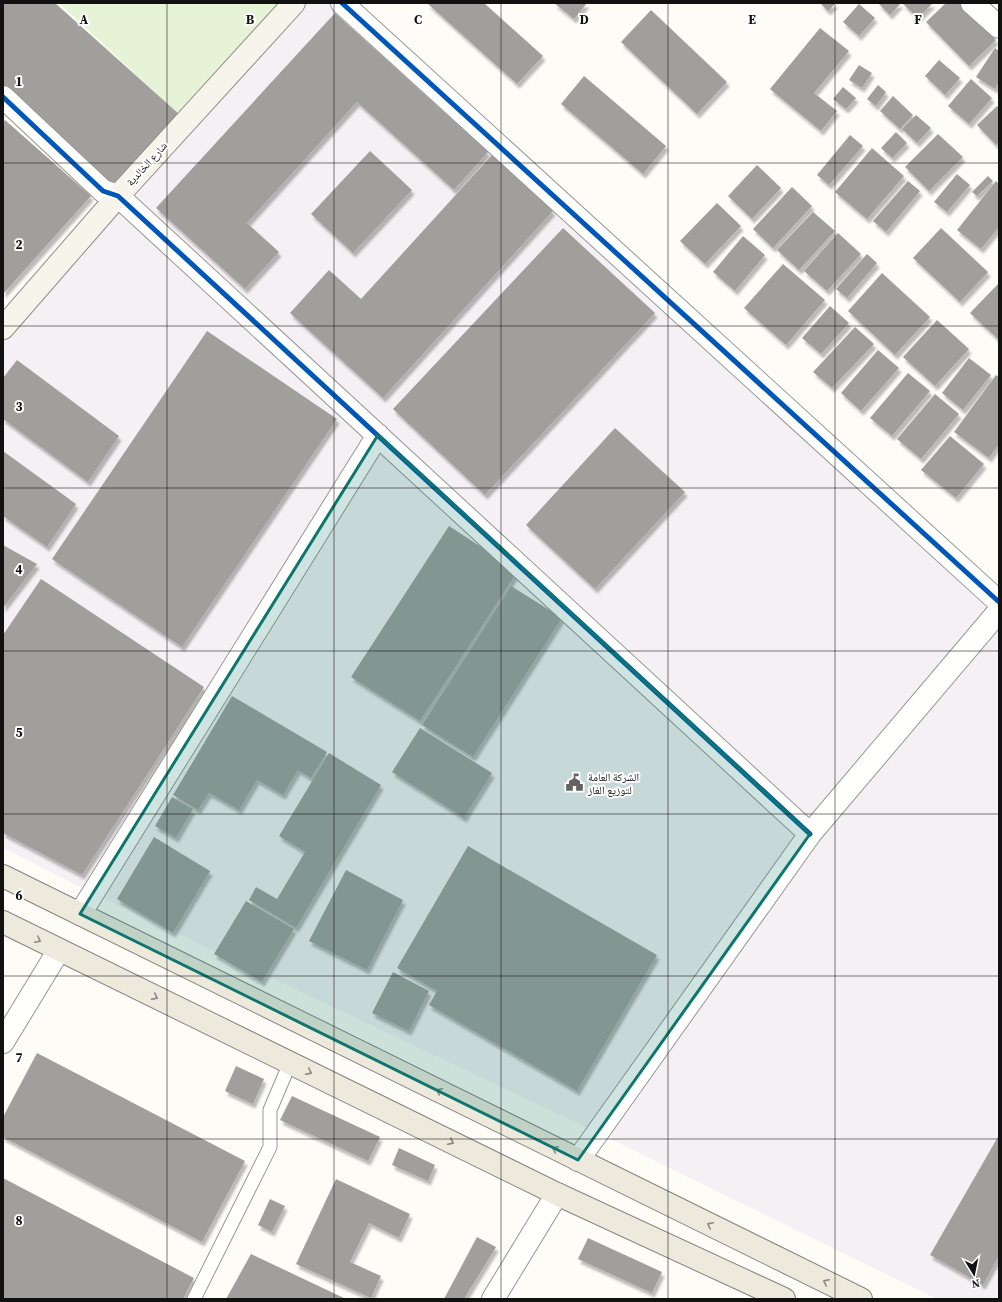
<svg xmlns="http://www.w3.org/2000/svg" width="1002" height="1302" viewBox="0 0 1002 1302" font-family="'Source Serif 4','Noto Naskh Arabic',serif">
<defs>
<filter id="shadow"><feDropShadow dx="2.5" dy="4.5" stdDeviation="1" flood-color="#0004"/></filter>
</defs>
<rect width="100%" height="100%" fill="#fdfcf7"/>
<path fill="#f5f0f3" d="M294 3H342L999 602V1299H937L594 1131 84 889 3 848V328Z"/>
<path fill="#e7f3d7" d="M59 3H294L186 121Z"/>
<path fill="#a19f9c" filter="url(#shadow)" d="M3 3H55L180 115 112 190 3 92Z
M427 3H484L543 56 517 84Z
M554 3H587L574 19Z
M820 3H836L828 11Z
M878 3H901L890 15Z
M902 3H933L918 18Z
M946 3H960L996 40 969 66 926 22Z
M859 4 875 18 859 36 843 22Z
M651 10 727 82 697 114 621 42Z
M335 13 488 152 454 190 357 102 247 223 279 252 245 289 156 208Z
M820 28 849 51 814 93 837 111 821 131 770 89Z
M995 48 999 51V82L995 89 976 77Z
M939 60 960 78 945 95 925 76Z
M859 65 872 73 862 88 849 80Z
M584 76 666 146 643 174 561 104Z
M971 79 992 98 969 124 948 106Z
M878 85 886 92 876 106 867 99Z
M843 87 856 98 846 109 833 99Z
M893 96 913 115 900 129 880 111Z
M997 106 999 108V142L996 145 977 125Z
M916 115 931 128 917 143 902 129Z
M5 120 91 196 3 294V123Z
M896 132 907 143 892 158 881 148Z
M938 134 963 157 929 191 905 167Z
M850 135 863 146 829 185 817 175Z
M872 148 904 176 867 219 835 192Z
M370 151 412 190 353 253 311 214Z
M492 155 553 211 383 398 290 313 329 270 361 299Z
M757 165 781 188 752 219 728 196Z
M957 174 970 185 947 212 934 202Z
M988 176 993 181 977 196 972 192Z
M908 181 920 191 886 232 873 221Z
M996 181 999 184V227L981 249 957 230Z
M792 187 812 206 773 248 753 229Z
M717 203 741 226 705 264 680 241Z
M813 212 835 231 799 270 777 250Z
M563 228 655 313 485 495 393 409Z
M941 228 988 272 960 302 913 258Z
M838 233 861 254 827 291 804 271Z
M743 236 765 255 735 291 713 272Z
M867 254 877 263 847 298 836 289Z
M783 264 825 300 786 345 744 308Z
M882 273 930 317 895 355 848 311Z
M999 283V340L970 313Z
M830 306 849 323 821 354 802 338Z
M937 320 969 349 935 386 903 357Z
M855 327 874 344 832 388 813 372Z
M207 331 337 419 182 647 52 559Z
M878 350 899 368 861 411 841 393Z
M969 358 991 375 963 410 942 393Z
M17 360 119 436 88 482 3 419V378Z
M908 373 930 391 892 436 870 418Z
M996 375 999 377V444L989 458 954 432Z
M935 394 959 414 921 459 897 439Z
M615 428 685 492 595 589 526 525Z
M950 436 984 464 956 498 921 470Z
M3 451 76 504 47 547 3 516Z
M449 526 518 571 420 721 351 677Z
M3 545 37 564 3 608Z
M41 579 204 687 82 875 3 833V635Z
M511 586 562 618 473 757 422 725Z
M232 696 327 752 311 778 298 770 283 795 257 780 239 810 209 793 198 810 173 795Z
M420 728 492 773 464 818 392 772Z
M329 753 381 785 296 928 249 900 256 887 277 899 305 852 279 836Z
M172 797 193 809 176 838 155 826Z
M154 837 210 871 173 933 117 899Z
M468 846 657 955 577 1091 429 1005 437 991 397 968Z
M346 870 403 900 367 970 309 941Z
M246 901 294 929 262 982 214 954Z
M393 972 429 991 409 1031 372 1013Z
M37 1053 245 1161 202 1242 3 1137V1117Z
M236 1066 264 1079 253 1104 225 1091Z
M292 1096 380 1137 368 1161 280 1120Z
M999 1135V1256L983 1285 930 1255Z
M399 1148 435 1165 428 1181 392 1165Z
M3 1178 194 1278 183 1299H3Z
M336 1179 410 1214 399 1238 369 1223 350 1262 381 1276 371 1298 296 1264Z
M270 1199 285 1206 272 1232 258 1225Z
M477 1237 496 1247 464 1299H444Z
M588 1238 662 1272 652 1293 578 1259Z
M251 1254 346 1299H226Z"/>
<g fill="none" stroke-linecap="round" stroke-linejoin="round">
<defs>
<path id="lane" d="M194 1299 270 1147V1110L290 1063"/>
<path id="street" d="M342 3 999 602
M972 3 999 27
M3 97 103 191 118 196 810 834
M80 914 378 435
M3 1042 59 950
M578 1160 810 834 999 611
M493 1299 557 1194"/>
<path id="secondary" d="M3 328 118 196 294 3"/>
<path id="primary" d="M3 876 861 1299
M3 922 557 1194 784 1299"/>
</defs>
<use href="#lane" stroke="#979795" stroke-width="15"/>
<use href="#street" stroke="#979795" stroke-width="24"/>
<use href="#secondary" stroke="#8e8d8b" stroke-width="24"/>
<use href="#primary" stroke="#858482" stroke-width="24"/>
<use href="#lane" stroke="#fffffe" stroke-width="13"/>
<use href="#street" stroke="#fffffe" stroke-width="22"/>
<use href="#secondary" stroke="#f6f4eb" stroke-width="22"/>
<use href="#primary" stroke="#ede9dc" stroke-width="22"/>
<defs>
<path id="cycleway" d="M342 3 999 602
M3 97 103 191 118 196 810 834"/>
</defs>
<use href="#cycleway" stroke="#fff" stroke-width="8"/>
<use href="#cycleway" stroke="#0057b8" stroke-width="5"/>
</g>
<defs><path id="oneway-chevron" d="M-2-3.5L2.5 0L-2 3.5" fill="none" stroke-width="1.6" stroke-linecap="round" stroke-linejoin="round"/></defs>
<g stroke="#8a8881">
<use href="#oneway-chevron" transform="translate(38 940) rotate(26)"/>
<use href="#oneway-chevron" transform="translate(155 997) rotate(26)"/>
<use href="#oneway-chevron" transform="translate(309 1072) rotate(26)"/>
<use href="#oneway-chevron" transform="translate(439 1091) rotate(-154)"/>
<use href="#oneway-chevron" transform="translate(451 1142) rotate(26)"/>
<use href="#oneway-chevron" transform="translate(555 1149) rotate(-154)"/>
<use href="#oneway-chevron" transform="translate(710 1225) rotate(-154)"/>
<use href="#oneway-chevron" transform="translate(826 1282) rotate(-154)"/>
</g>
<path fill="#0f766e" fill-opacity="0.2" stroke="#0f766e" stroke-width="3" stroke-linejoin="round" d="M378 435 810 834 578 1160 80 914Z"/>
<path fill="none" stroke="#111" stroke-width="1" stroke-opacity="0.55" d="M167 3V1299M334 3V1299M501 3V1299M668 3V1299M835 3V1299M3 163H999M3 326H999M3 488H999M3 651H999M3 814H999M3 976H999M3 1139H999"/>
<defs>
<symbol id="civic-bare" viewBox="-9 -9 18 18"><path d="M-.6-6.5H3V-4.5H.6V-3L4-1V1h2V6H-6V1h2V-1L-.6-3ZM-1.2 2.5V6h2.4V2.5Z" fill="#646362" stroke="#fff" stroke-width="2.5" paint-order="stroke"/></symbol>
</defs>
<g fill-rule="evenodd">
<use href="#civic-bare" x="562" y="770" width="25" height="25"/>
</g>
<g text-anchor="middle" dominant-baseline="central" stroke-width="4" stroke-linejoin="round" paint-order="stroke">
<g font-size="11" fill="#111" stroke="#fff">
<text transform="translate(147 164) rotate(-48)">شارع الخالدية</text>
</g>
<g font-size="11" fill="#111" stroke="#fff" text-anchor="start">
<text x="588" y="777">الشركة العامة<tspan x="588" dy="13">لتوزيع الغاز</tspan></text>
</g>
</g>
<g font-size="13" text-anchor="middle" font-weight="bold" fill="#111" stroke="#fff" stroke-width="4" stroke-linejoin="round" paint-order="stroke">
<text x="84" y="24">A</text>
<text x="250" y="24">B</text>
<text x="418" y="24">C</text>
<text x="584" y="24">D</text>
<text x="752" y="24">E</text>
<text x="918" y="24">F</text>
<text x="19" y="86">1</text>
<text x="19" y="249">2</text>
<text x="19" y="411">3</text>
<text x="19" y="574">4</text>
<text x="19" y="737">5</text>
<text x="19" y="900">6</text>
<text x="19" y="1062">7</text>
<text x="19" y="1225">8</text>
</g>
<rect width="1002" height="1302" fill="none" stroke="#111111" stroke-width="8"/>
<g transform="translate(974 1274) rotate(170)" stroke="#ffffff" stroke-width="3" paint-order="stroke">
<path d="M0-3L7 15L0 10L-7 15Z" fill="#111111"/>
<text y="-6" font-size="11" font-weight="bold" text-anchor="middle" fill="#111111">N</text>
</g>
</svg>
